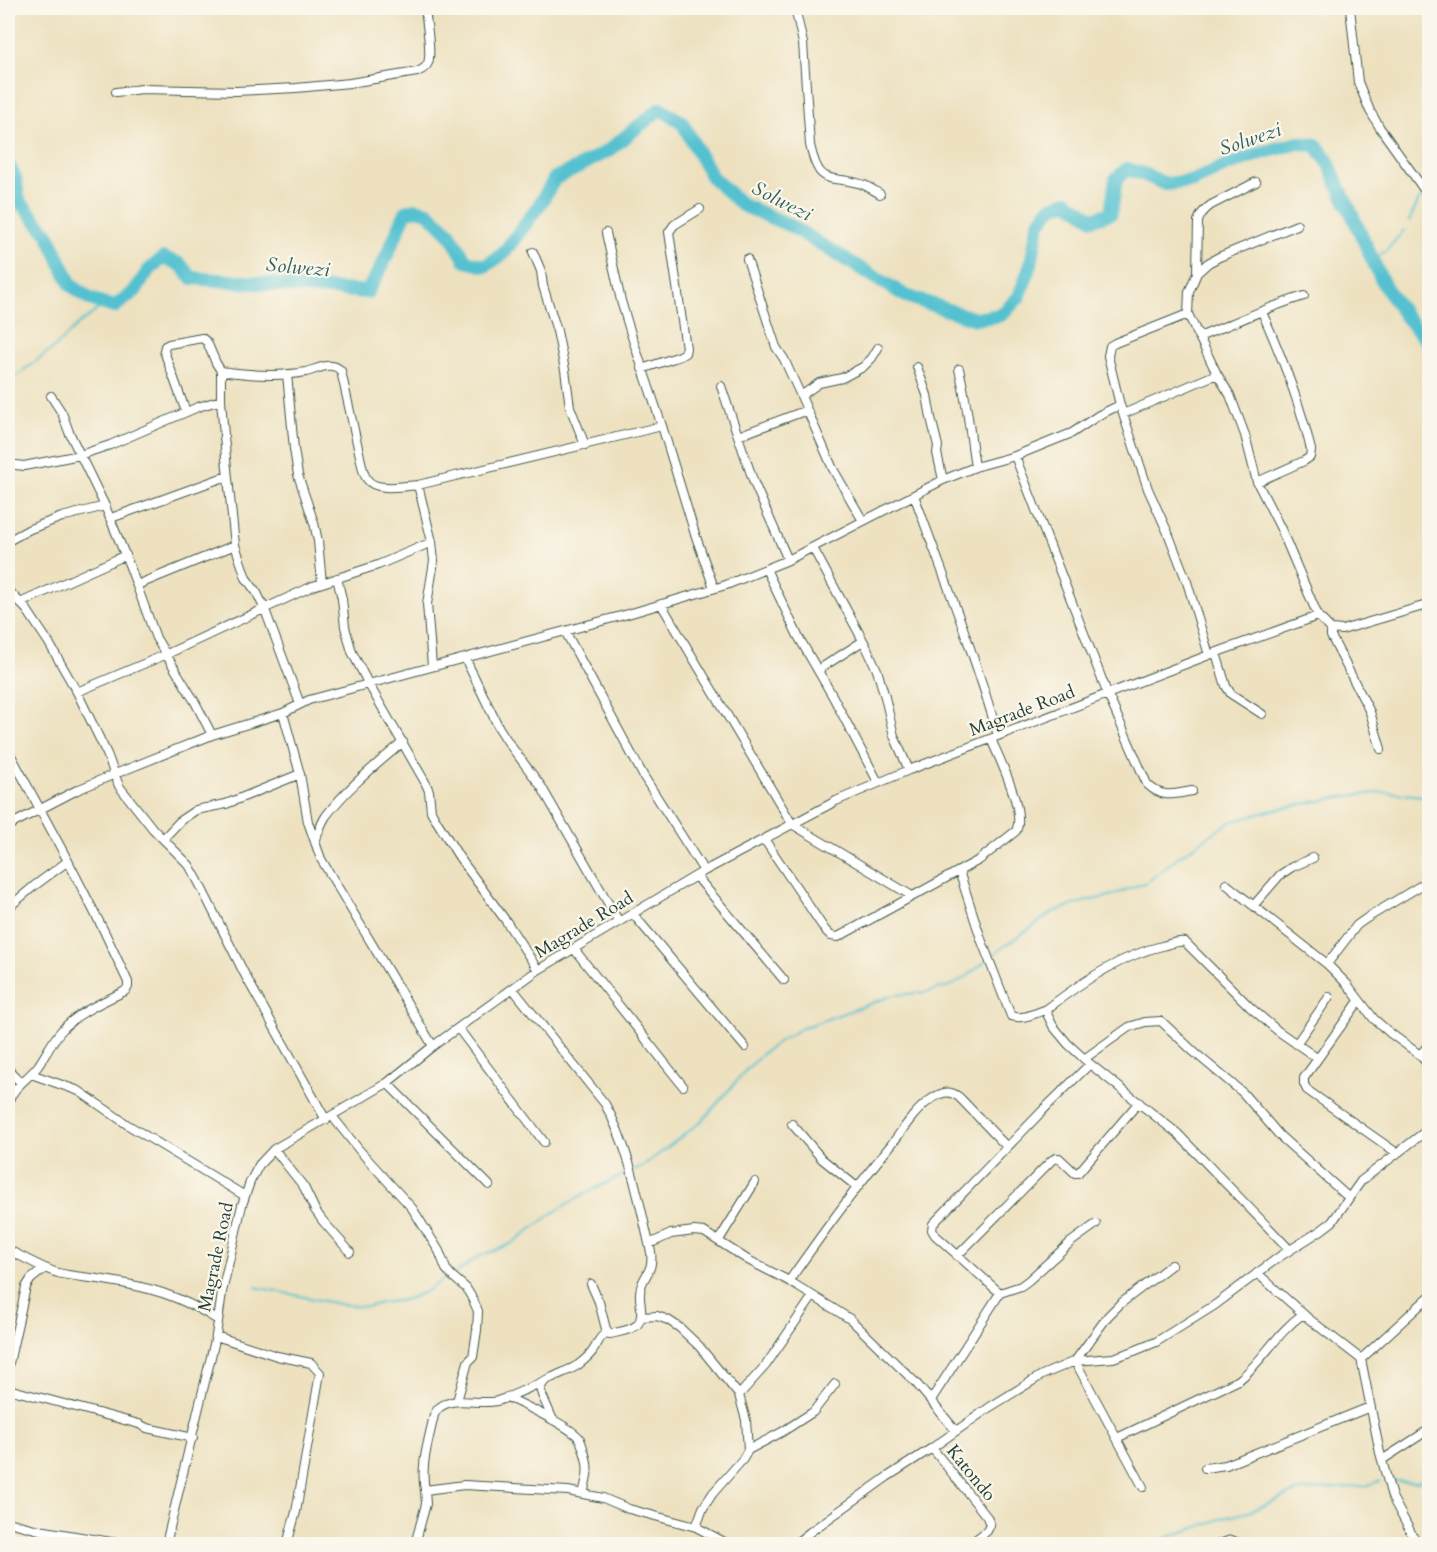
<svg xmlns="http://www.w3.org/2000/svg" width="1437" height="1552" viewBox="0 0 1437 1552" font-family="Cardo,serif">
<rect width="100%" height="100%" fill="#fbf7ec"/>
<filter id="ink" filterUnits="userSpaceOnUse"><feTurbulence type="fractalNoise" baseFrequency=".0167" numOctaves="2"/><feDisplacementMap in="SourceGraphic" scale="12" xChannelSelector="R" yChannelSelector="G"/><feConvolveMatrix kernelMatrix="1 2 1 2 8 2 1 2 1" color-interpolation-filters="sRGB"/></filter>
<filter id="wash" filterUnits="userSpaceOnUse"><feTurbulence type="fractalNoise" baseFrequency=".008" numOctaves="4" result="noise"/><feDisplacementMap in="SourceGraphic" scale="24" xChannelSelector="R" yChannelSelector="G"/><feGaussianBlur stdDeviation="1.35" result="paint"/><feColorMatrix in="noise" values="0 0 0 0 0 0 0 0 0 0 0 0 0 0 0 0 0 1.4 0 .05"/><feComposite in="paint" operator="in"/></filter>
<g filter="url(#wash)">
<rect width="100%" height="100%" fill="#ede1c0"/>
<g fill="none" stroke-linecap="round" stroke-linejoin="round">
<path stroke="#55c1d0" stroke-width="2" d="M1409 221 1421 196
M1372 259 1386 251 1404 230
M8 385 12 379 55 347 79 324 105 304
M634 1170 641 1167 659 1154 703 1120 747 1069 764 1052 781 1040 802 1028 894 995 927 992 953 985 969 975 995 953 1053 912 1086 901 1107 897 1147 882 1178 857 1230 822 1273 810 1340 797 1385 792 1422 796 1430 795
M256 1287 339 1304 366 1307 381 1303 404 1300 423 1293 441 1281 452 1276 478 1257 511 1244 556 1211 582 1195 629 1172
M1392 1481 1417 1482 1430 1476
M1149 1544 1220 1519 1248 1512 1299 1491 1366 1486 1379 1481"/>
<path stroke="#55c1d0" stroke-width="14" d="M8 164 15 178 19 201 48 234 71 285 90 299 114 307 135 291 148 271 163 258 180 264 192 278 367 292 383 264 406 212 416 209 428 212 450 234 466 261 485 266 503 254 540 204 555 178 575 169 609 150 660 109 682 122 711 176 742 205 789 225 906 296 975 319 1001 315 1019 297 1031 264 1038 225 1050 208 1067 201 1093 219 1111 213 1116 179 1127 169 1143 174 1166 184 1193 181 1226 166 1261 153 1298 143 1316 145 1327 160 1384 285 1405 316 1430 344"/>
</g>
</g>
<g filter="url(#ink)">
<g fill="none" stroke-linecap="round" stroke-linejoin="round">
<defs>
<path id="street" d="M795 8 803 43 810 145C820 190 830 173 864 185 869 187 875 191 880 194
M1350 8 1358 82 1370 111 1380 128 1430 198
M116 92 142 89 236 91 296 88 350 83 417 72C422 70 426 68 428 63 432 52 426 21 425 8
M1297 225 1219 257 1208 263 1197 273 1189 292 1188 314 1217 374 1230 395 1245 435 1257 482 1281 529 1318 616 1331 629 1342 630 1430 604
M606 233 621 301 632 337 662 426 695 534 714 588
M533 252 541 271 543 286 557 331 565 370 570 407 585 445
M747 259 776 347 784 359 801 396 833 469 863 521
M1197 273 1198 221C1201 213 1205 209 1211 205L1256 182
M1188 314 1115 343 1110 346 1108 356 1120 405 1148 489 1168 533 1187 582 1209 655
M1199 337C1234 323 1268 307 1304 296
M917 367 927 395 931 418 938 446 937 453 943 480
M642 369 680 356 685 353 686 348 669 232 674 225 700 209
M959 369C967 401 970 434 975 467
M221 371C249 375 279 377 306 372 318 369 332 360 341 371L363 470C364 473 365 477 367 479 375 492 404 486 418 485L662 426
M287 374 294 449 298 475 314 523 318 541 322 583
M721 386 754 483 788 560
M51 396 62 413 69 432 105 506 130 567 156 638 195 702 212 735
M801 396 819 383 842 378 863 367 872 358 878 348
M186 412 164 351 165 346 169 344 202 338 207 342 216 363 221 371V400L226 459 235 545 246 578 257 593 265 610 300 704
M1123 414 1217 374
M738 436 807 410
M1015 456 1072 433 1099 415 1120 405
M8 464 24 466 80 455 110 445 198 407 221 400
M1257 482 1304 461 1310 457 1311 450C1300 402 1282 357 1262 312
M418 485 432 542 434 561 427 604 432 666
M914 495C943 575 975 654 998 736
M111 518 227 476
M8 541 30 529 62 517 105 506
M813 548 866 646 877 670 885 697 894 736 909 770
M766 569 798 636 832 695 878 782
M337 578 342 599 345 627 352 652 368 683 425 782 429 791 431 811 436 820 459 857 506 921 538 970
M137 585 235 545
M8 590 27 610 49 643 77 692 107 754 119 786 153 829 189 865 197 879 245 975 326 1120
M20 603 126 555
M661 604 792 824 912 896
M1331 629V636L1370 712 1381 749
M565 631 644 777 704 871
M1216 653 1226 686 1231 694 1262 714
M465 658 499 728 510 745 541 786 619 922
M818 670 863 641
M77 692 167 654 313 586 378 565 432 542
M283 713 300 774 308 822 321 859 433 1046
M8 750 68 861
M8 826 77 790 115 774 212 735 283 713 309 700 628 614 726 585 788 560 943 480 975 467 1015 456 1108 695 1147 784C1162 799 1174 794 1192 791
M163 839 181 820 196 810 226 804 300 774
M764 839 825 930 831 936 838 937 979 860 1016 831C1026 812 1000 760 991 739
M315 842C318 834 321 823 326 816 347 788 376 765 403 742
M959 871 981 939 1011 1016C1023 1020 1036 1013 1047 1009
M696 876 784 980
M1226 884 1327 964 1347 984 1374 1019 1390 1033 1420 1055 1430 1067
M1254 905 1280 875 1292 867 1313 858
M8 908 34 886 68 861 104 931 128 982V987L125 991C103 1002 78 1012 61 1031 52 1041 46 1055 38 1066 28 1079 14 1086 8 1102
M633 914 745 1047
M574 949 683 1086
M1327 964 1357 925 1367 918 1430 880
M513 989 605 1104C630 1149 639 1202 651 1252 654 1275 641 1275 640 1293 639 1303 645 1316 637 1325 630 1331 618 1332 610 1334L606 1329 599 1302 591 1284
M1359 1001 1304 1078V1084L1307 1090 1397 1153
M458 1028 544 1142
M1296 1044 1329 997
M1420 1055 1430 1043
M1084 1059 1129 1027 1145 1022 1161 1021 1194 1052 1243 1093 1280 1136 1348 1197
M1090 1064 1049 1104 933 1224 932 1230 935 1235 1000 1293 1021 1286 1029 1280 1071 1242 1096 1224
M8 1069 21 1083
M31 1074 79 1091 128 1125 245 1196
M387 1083 489 1185
M332 1116 360 1151 412 1208 439 1251 446 1269 452 1276 466 1288 472 1298 478 1311 477 1330 473 1357 468 1362 457 1401
M792 1124 822 1159 857 1187
M274 1149 304 1187 315 1210 322 1220 350 1252
M719 1240 755 1182
M649 1244 671 1234 694 1231 704 1232 748 1260 789 1281 850 1319 916 1383 956 1431
M8 1250C24 1257 41 1268 58 1273 74 1277 89 1277 104 1280 150 1287 178 1295 218 1320
M1290 1250 1178 1134 1090 1064 1068 1044 1053 1026 1048 1016 1047 1009C1081 982 1120 956 1162 946 1170 944 1177 941 1185 942L1251 1008 1278 1031 1317 1058
M957 1256 1052 1160 1056 1158H1059L1075 1173H1078L1139 1102
M1257 1273 1309 1319 1361 1359
M789 1281C822 1234 855 1188 891 1145 903 1130 914 1111 930 1100 940 1093 948 1089 959 1097L1007 1147
M641 1317 657 1316 668 1320 680 1328 699 1346 739 1395 746 1420 748 1450 743 1459 713 1493 703 1508 696 1527
M216 1336 277 1356 311 1363 320 1373 296 1512 287 1544
M8 1368 26 1287 31 1279 45 1268
M544 1382 540 1388 542 1395 553 1420
M8 1385 9 1389 12 1390 139 1424 147 1428 193 1438
M739 1395 766 1365 813 1296
M507 1397C523 1405 571 1426 580 1439 580 1440 583 1447 583 1448 590 1468 588 1474 583 1494
M931 1400 1000 1293
M1117 1438 1239 1380C1264 1360 1276 1333 1303 1314
M932 1448 987 1517 990 1525 987 1531 970 1544
M748 1450 782 1432 813 1412 835 1384
M1382 1460 1430 1429
M1205 1468 1226 1465 1370 1407
M1143 1487 1075 1361 1108 1316 1120 1304 1171 1265
M425 1490C420 1465 429 1440 434 1415 444 1392 478 1406 497 1401 516 1395 535 1385 553 1377 561 1373 570 1370 578 1365 583 1361 591 1355 594 1349 600 1340 598 1338 608 1332
M8 1522 39 1530 123 1544
M166 1544 216 1336 222 1292 242 1205 250 1182 259 1165 274 1149 360 1099 387 1083 433 1046 538 970 704 871 836 801 909 770 1209 655 1318 616
M415 1544 426 1504 425 1490 464 1485 568 1491 603 1498 629 1509 696 1527 728 1544
M795 1544 810 1532 887 1477 932 1448 990 1407 1042 1375 1075 1361 1113 1358 1134 1351 1156 1342 1215 1305 1279 1257 1320 1231 1332 1222 1361 1181 1430 1128
M1219 1544 1231 1540 1241 1544
M1417 1544 1392 1497 1380 1453 1361 1359 1430 1296"/>
</defs>
<use href="#street" stroke="#3e5649" stroke-width="10"/>
<use href="#street" stroke="#fff" stroke-width="8"/>
</g>
</g>
<g text-anchor="middle" dominant-baseline="central" stroke-width="4.5" stroke-linejoin="round" paint-order="stroke">
<g font-size="18" fill="#1f3d34" stroke="#fbf7ec">
<text transform="translate(1022 711) rotate(-21)">Magrade Road</text>
<text transform="translate(584 925) rotate(-31)">Magrade Road</text>
<text transform="translate(216 1257) rotate(-78)">Magrade Road</text>
<text transform="translate(971 1473) rotate(51)">Katondo</text>
</g>
<g font-size="20" font-style="italic" fill="#2c5e5b" stroke="#fbf7ec">
<text transform="translate(1250 139) rotate(-19)">Solwezi</text>
<text transform="translate(782 201) rotate(27)">Solwezi</text>
<text transform="translate(298 267) rotate(5)">Solwezi</text>
</g>
</g>
<rect width="1437" height="1552" fill="none" stroke="#fbf7ec" stroke-width="30"/>
</svg>
